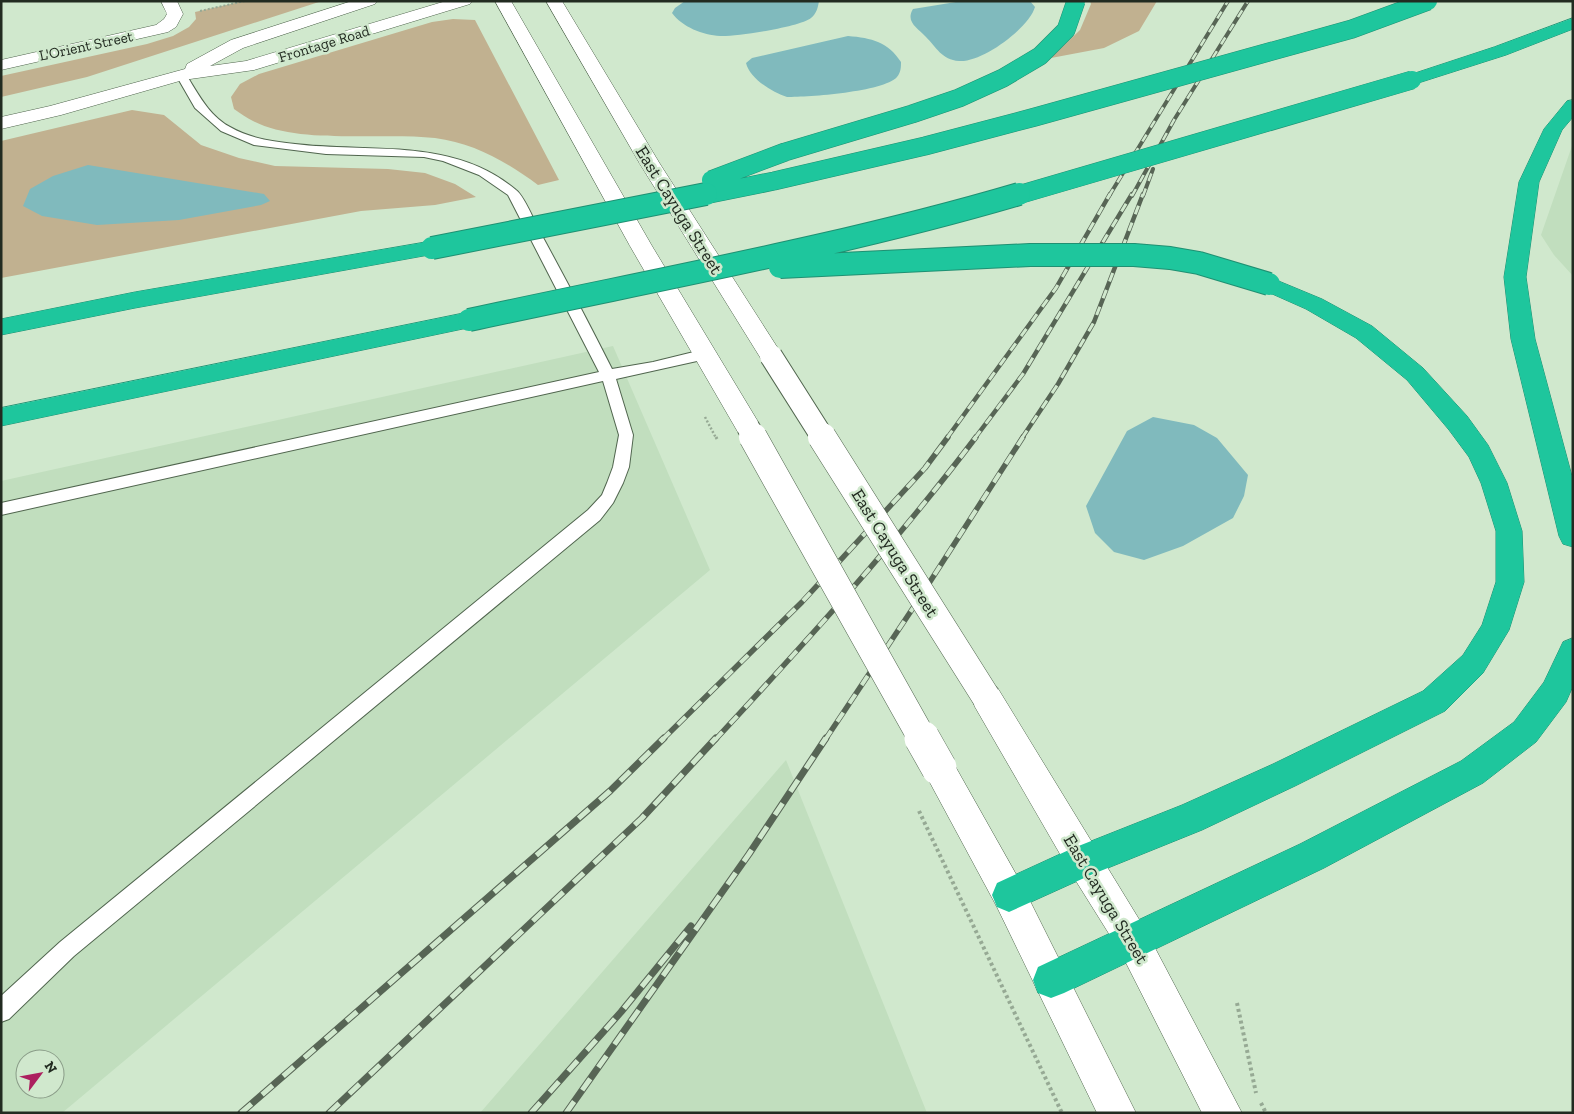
<svg xmlns="http://www.w3.org/2000/svg" width="1574" height="1114" viewBox="0 0 1574 1114" font-family="'Zilla Slab',serif">
<rect width="100%" height="100%" fill="#d0e8cd"/>
<path fill="#c1debe" fill-rule="evenodd" d="M1573 143V276L1554 255 1541 235Z
M613 346 710 570 62 1113H1V481ZM25 1059H55V1089H25Z
M786 760 927 1113H480Z"/>
<path fill="#c1b190" d="M244 1H322L87 77 1 97V76L147 44 173 36 189 27 196 19 195 12Z
M1090 1H1157L1139 31 1104 48 1051 58 1080 30 1091 4Z
M453 19 475 20 559 180 538 185C507 162 474 143 435 138 382 132 299 145 253 121 247 118 240 113 234 109L231 97 240 84 259 74 432 22Z
M132 110 164 115 201 145 239 158 275 166 388 169 425 173 455 184 476 197 435 205 361 211 1 278V141Z"/>
<path fill="#80babd" d="M685 1H819C818 8 816 14 811 18 800 27 735 37 720 36 703 35 682 27 672 13L675 8Z
M962 1H1030L1035 7C1029 28 982 63 959 61 942 60 936 47 926 37 918 28 905 22 913 9Z
M848 36C872 38 888 42 901 62 901 67 901 72 897 77 883 92 809 97 787 97 772 92 750 79 746 63L752 58Z
M88 165 264 194 270 201 261 205 179 220 97 225 42 216 23 206 30 189 53 176Z
M1153 417 1194 425 1217 438 1248 475 1244 496 1233 518 1183 546 1144 560 1114 552 1095 533 1086 506 1127 431Z"/>
<g fill="none" stroke-linecap="round" stroke-linejoin="round">
<defs>
<path id="service" d="M181 72 185 73C198 93 208 115 230 127 251 139 272 141 295 144 370 153 454 137 516 190 525 197 534 221 540 232 565 278 589 323 612 369L653 362 706 349 711 351 713 354 711 357 706 359 616 379 633 435 629 467 623 483 613 503 600 520 74 956 9 1019 1 1022V996L60 942 588 510 602 495 607 483 613 467 619 435 603 381 1 515V503L599 372 508 195 479 175 443 161 424 157 326 154 254 145 221 131 195 108 176 75Z"/>
<path id="minor" d="M161 1H177L183 14 176 27 168 32 1 70V60L156 25 164 19 167 14Z"/>
<path id="tertiary" d="M352 1H377L375 4 243 48 210 66 246 61 446 1H472L470 4 254 70 183 80 61 115 1 129V117L50 106 185 69 187 64 231 40Z"/>
<path id="secondary" d="M495 1H511L652 246 757 420 760 427 757 434 748 436 739 434 630 246Z
M546 1H562L660 164 779 350 783 356 779 362 771 364 763 362 640 164Z
M986 683 997 687 1145 929 1242 1113H1202L1121 953 1071 873 975 707 971 697 975 687Z
M939 753 950 757 1021 883 1136 1113H1097L997 907 928 779 923 768 928 757Z"/>
<path id="motorway" d="M1573 18V29L1506 55 1412 85 1406 84 1403 80 1406 76 1494 47Z
M1573 100V117L1562 130 1539 182 1526 277 1535 339 1573 480V547L1563 544 1559 536 1511 339 1504 277 1519 182 1544 129 1567 101Z
M432 241 440 243 443 248 440 253 135 308 1 335V319L135 292Z
M1269 277 1322 299 1372 326 1423 368 1467 416 1488 445 1507 483 1522 531 1524 582 1509 630 1483 673 1445 711 1295 786 1202 830 1093 874 1009 912 997 907 992 895 997 883 1071 849 1182 805 1273 764 1423 691 1463 655 1482 625 1496 582V531L1481 483 1469 457 1449 430 1407 380 1356 338 1306 309 1261 289 1258 284 1261 279Z
M469 312 477 314 480 320 477 326 1 426V408Z
M1573 638V686L1566 702 1536 742 1483 783 1324 868 1064 993 1051 998 1038 993 1033 980 1038 967 1300 844 1461 761 1514 722 1544 682 1563 642Z"/>
</defs>
<use href="#service" stroke="#50654e" stroke-width="2"/>
<use href="#minor" stroke="#50654e" stroke-width="1"/>
<use href="#tertiary" stroke="#50654e" stroke-width="1"/>
<use href="#secondary" stroke="#50654e" stroke-width="1"/>
<use href="#motorway" stroke="#1f9072" stroke-width="1"/>
<path stroke="#96a994" stroke-width="2" stroke-dasharray="2 2" stroke-linecap="butt" d="M200 11 245 1"/>
<path stroke="#96a994" stroke-width="4" stroke-dasharray="3 3" stroke-linecap="butt" d="M919 811 1062 1113
M1237 1003 1256 1093
M1261 1103 1266 1113"/>
<use href="#service" fill="#fff" fill-rule="evenodd"/>
<use href="#minor" fill="#fff" fill-rule="evenodd"/>
<use href="#tertiary" fill="#fff" fill-rule="evenodd"/>
<use href="#secondary" fill="#fff" fill-rule="evenodd"/>
<use href="#motorway" fill="#1ec69d" fill-rule="evenodd"/>
<defs>
<path id="rail-far3" d="M1109 196 1228 1
M1132 196 1174 120 1248 1
M1143 196 1153 169"/>
<path id="rail-far2" d="M947 438 1056 288 1110 194
M975 438 1023 374 1132 194
M1022 438 1058 384 1094 322 1143 194"/>
<path id="rail-far1" d="M662 740 802 602 925 468 948 437
M715 740C806 642 896 543 976 437
M825 740 915 605 1023 437"/>
<path id="rail" d="M241 1113 610 791 664 738
M329 1113 642 818 716 738
M531 1113 621 1012 691 926
M566 1113 749 854 826 738"/>
</defs>
<use href="#rail-far3" stroke="#576555" stroke-width="4"/>
<use href="#rail-far2" stroke="#576555" stroke-width="4.5"/>
<use href="#rail-far1" stroke="#576555" stroke-width="5.5"/>
<use href="#rail" stroke="#576555" stroke-width="7"/>
<use href="#rail-far3" stroke="#d0e8cd" stroke-width="2.5" stroke-dasharray="8" stroke-linecap="butt"/>
<use href="#rail-far2" stroke="#d0e8cd" stroke-width="3" stroke-dasharray="9" stroke-linecap="butt"/>
<use href="#rail-far1" stroke="#d0e8cd" stroke-width="4" stroke-dasharray="11" stroke-linecap="butt"/>
<use href="#rail" stroke="#d0e8cd" stroke-width="5" stroke-dasharray="14" stroke-linecap="butt"/>
<defs>
<path id="secondary-bridge-far2" d="M771 356 823 438
M748 427 754 438"/>
<path id="secondary-bridge-far1" d="M753 437 923 740
M822 437 986 697"/>
<path id="secondary-bridge" d="M922 738 939 768"/>
<path id="motorway-bridge-far1" d="M711 180 785 152 912 114 959 98 1003 78 1040 56 1066 30 1076 1
M700 196 774 181 925 146 1035 117 1352 29 1428 1
M1015 196 1412 80"/>
<path id="motorway-bridge" d="M432 248 706 194
M780 267 1030 255H1134L1170 258 1199 263 1269 284
M469 320C653 280 839 247 1019 194"/>
</defs>
<use href="#secondary-bridge-far2" stroke="#50654e" stroke-width="24" stroke-linecap="butt"/>
<use href="#secondary-bridge-far1" stroke="#50654e" stroke-width="29" stroke-linecap="butt"/>
<use href="#secondary-bridge" stroke="#50654e" stroke-width="36" stroke-linecap="butt"/>
<use href="#motorway-bridge-far1" stroke="#1f9072" stroke-width="19" stroke-linecap="butt"/>
<use href="#motorway-bridge" stroke="#1f9072" stroke-width="24" stroke-linecap="butt"/>
<path stroke="#96a994" stroke-width="2.5" stroke-dasharray="2 2" stroke-linecap="butt" d="M705 417 716 438"/>
<path stroke="#96a994" stroke-width="3" stroke-dasharray="2.5 2.5" stroke-linecap="butt" d="M716 437 717 439"/>
<use href="#secondary-bridge-far2" stroke="#fff" stroke-width="22"/>
<use href="#secondary-bridge-far1" stroke="#fff" stroke-width="28"/>
<use href="#secondary-bridge" stroke="#fff" stroke-width="35"/>
<use href="#motorway-bridge-far1" stroke="#1ec69d" stroke-width="18"/>
<use href="#motorway-bridge" stroke="#1ec69d" stroke-width="22"/>
</g>
<g text-anchor="middle" dominant-baseline="central" stroke-width="5" stroke-linejoin="round" paint-order="stroke">
<g font-size="15" fill="#222b21" stroke="#d0e8cd">
<text transform="translate(324 44) rotate(-17)">Frontage Road</text>
<text transform="translate(86 46) rotate(-12)">L'Orient Street</text>
</g>
<g font-size="18" fill="#222b21" stroke="#d0e8cd">
<text transform="translate(679 210) rotate(58)">East Cayuga Street</text>
<text transform="translate(895 553) rotate(58)">East Cayuga Street</text>
<text transform="translate(1106 899) rotate(59)">East Cayuga Street</text>
</g>
</g>
<rect width="1574" height="1114" fill="none" stroke="#222b21" stroke-width="5"/>
<g transform="translate(40 1074) rotate(58)"><circle r="24" fill="#d0e8cd" stroke="#8a9c88"/>
<path d="M0-4L9 19L0 12L-9 19Z" fill="#ac205f"/>
<text y="-8" font-size="14" font-weight="bold" text-anchor="middle" fill="#222b21">N</text>
</g>
</svg>
